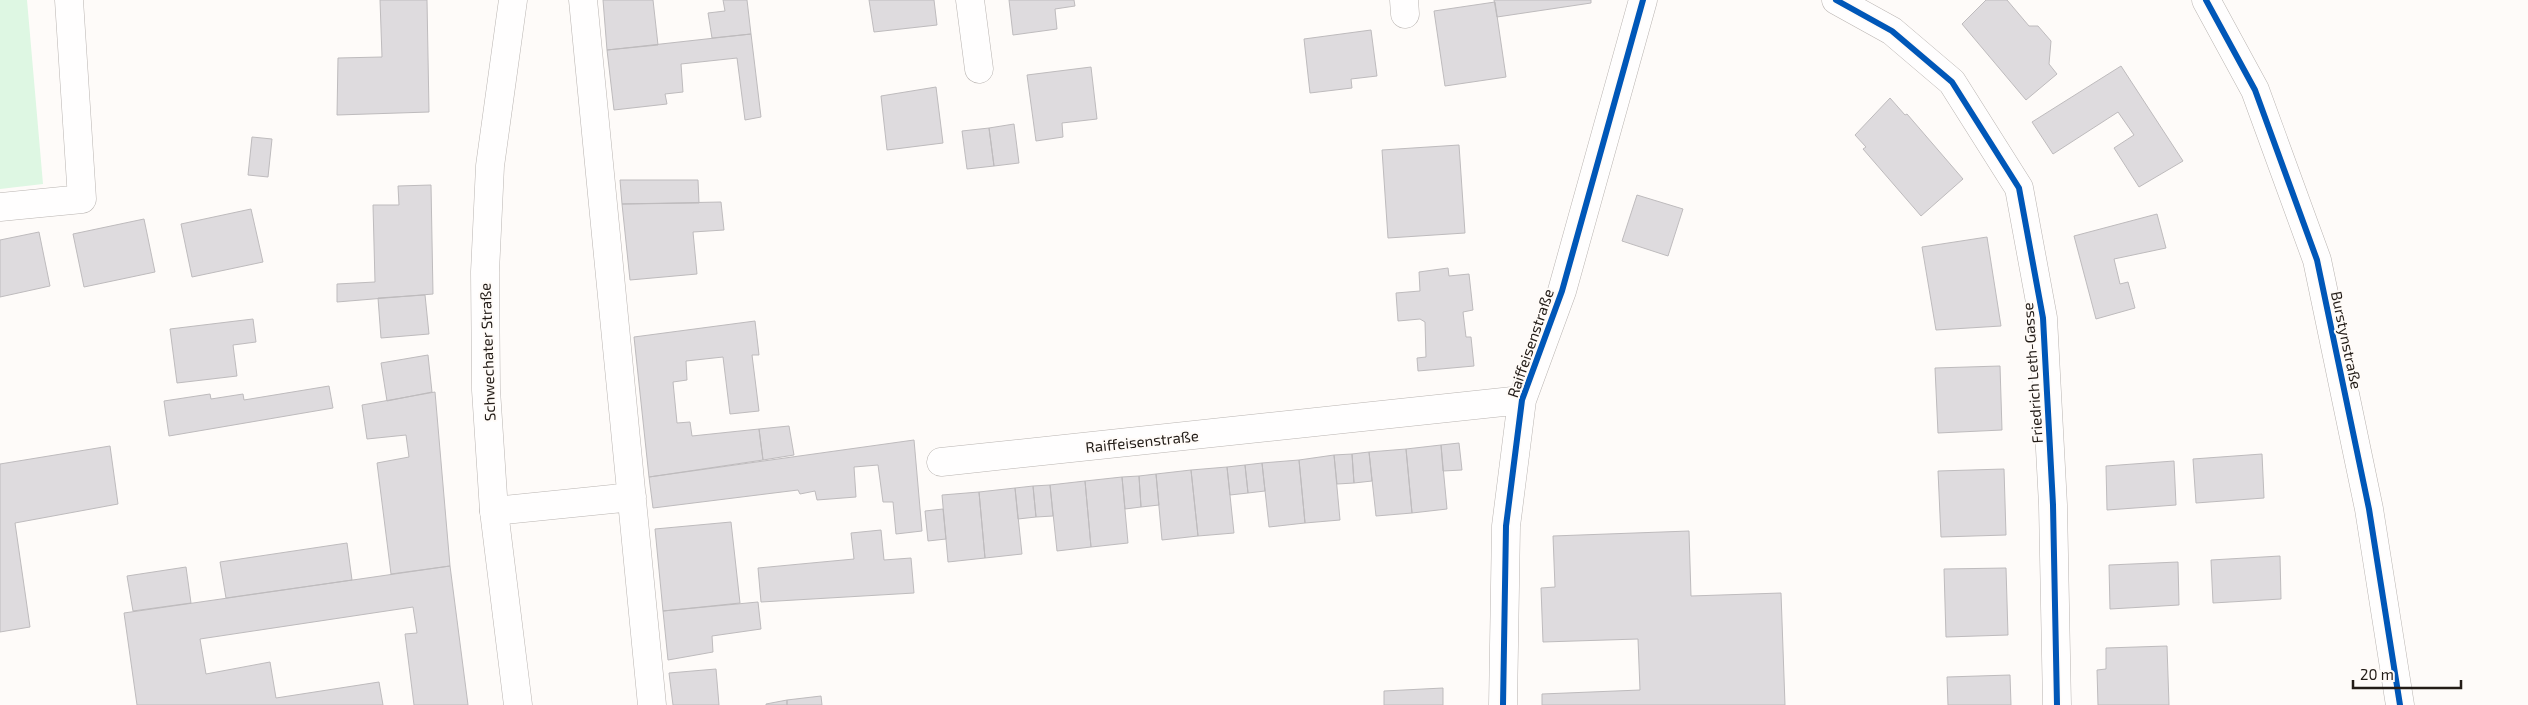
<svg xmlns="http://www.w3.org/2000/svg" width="2528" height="705" viewBox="0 0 2528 705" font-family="'Exo 2',sans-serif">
<rect width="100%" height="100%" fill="#fefbf9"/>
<path fill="#def7e3" d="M0 0H27L43 184 0 189Z"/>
<path fill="#dedbde" stroke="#bebbbd" d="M380 0H427L429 112 337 115 338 58 382 57Z
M603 0H653L658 45 607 50Z
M723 0H747L751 34 712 38 708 13 725 11Z
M869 0H934L937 25 874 32Z
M1009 0H1074L1075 6 1055 9 1057 29 1013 35Z
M1494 0H1591V3L1497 17Z
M1986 0H2007L2029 26H2038L2051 41 2049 64 2057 74 2026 100 1962 24Z
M1495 2 1506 77 1445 86 1434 11Z
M1371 30 1377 76 1351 79 1352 88 1310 93 1304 39Z
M751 34 761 117 745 120 737 58 681 64 683 92 665 94 667 104 614 110 607 50Z
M2121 66 2183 161 2139 187 2114 148 2134 135 2118 112 2053 154 2032 122Z
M1091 67 1097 119 1062 123 1063 137 1036 141 1027 75Z
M936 87 943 143 887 150 881 96Z
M1890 98 1905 115 1907 114 1963 179 1921 216 1863 149 1866 147 1855 135Z
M1014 124 1019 163 994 166 989 128Z
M989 128 994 166 967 169 962 131Z
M252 137 272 139 268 177 248 175Z
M1459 145 1465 233 1388 238 1382 150Z
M620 180H698L699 203 622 204Z
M431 185 433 294 337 302V284L375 282 373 205H399L398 186Z
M1637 195 1683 209 1668 256 1622 241Z
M721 202 724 230 693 232 697 274 630 280 622 204Z
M251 209 263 262 192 277 181 224Z
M2157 214 2166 248 2114 259 2120 284 2128 282 2135 308 2096 319 2074 236Z
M144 219 155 272 84 287 73 234Z
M39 232 50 286 0 297V240Z
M1987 237 2001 326 1936 330 1922 247Z
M1448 268 1449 276 1469 274 1473 310 1463 312 1466 337H1471L1474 366 1418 371 1417 358 1426 357 1425 322 1420 319 1398 321 1396 293 1420 291 1419 272Z
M425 295 429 334 381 338 378 298Z
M253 319 256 342 233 345 237 376 177 383 170 329Z
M755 321 759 355H752L759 411 730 414 723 357 686 361 687 380 673 382 677 423 690 422 692 436 759 429 763 460 649 477 634 337Z
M428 355 432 392 387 401 381 363Z
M2000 366 2002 430 1938 433 1935 368Z
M329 386 333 408 169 436 164 401 210 394 211 399 243 394 244 400Z
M435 392 450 566 391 574 377 463 409 457 406 435 367 439 362 405Z
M789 426 794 455 763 460 759 429Z
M914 440 922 531 896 534 893 502H883L878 465 854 467 856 497 817 500 815 491 800 494 798 490 653 508 649 477Z
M1459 443 1462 470 1443 471 1441 445Z
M1441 445 1447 509 1412 513 1406 449Z
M110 446 118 504 15 523 30 627 0 632V464Z
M1406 449 1412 513 1376 516 1369 452Z
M1369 452 1372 481 1354 483 1352 454Z
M1352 454 1354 483 1337 484 1334 455Z
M2262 454 2264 498 2196 503 2193 459Z
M1334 455 1340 520 1305 523 1299 460Z
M1299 460 1305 523 1269 527 1262 463Z
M2174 461 2176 505 2107 510 2106 466Z
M1262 463 1265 491 1248 493 1245 465Z
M1245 465 1248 493 1230 495 1227 467Z
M1227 467 1234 533 1198 536 1191 470Z
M2004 469 2006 535 1941 537 1938 471Z
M1191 470 1198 536 1162 540 1156 474Z
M1156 474 1159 505 1141 507 1139 476Z
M1139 476 1141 507 1125 509 1122 477Z
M1122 477 1128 543 1091 547 1085 481Z
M1085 481 1091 547 1057 551 1050 485Z
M1050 485 1053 516 1036 517 1033 486Z
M1033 486 1036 517 1018 519 1015 488Z
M1015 488 1022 554 985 558 979 492Z
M979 492 985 558 948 562 942 495Z
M943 509 946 539 928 541 925 511Z
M731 522 740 603 663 611 655 529Z
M881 530 884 560 911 558 914 593 761 602 758 568 854 559 851 533Z
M1689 531 1691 596 1781 593 1785 705H1542V694L1640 690 1638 639 1543 642 1541 588 1555 587 1553 536Z
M347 543 352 580 226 598 220 562Z
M2280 556 2281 599 2213 603 2211 560Z
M2178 562 2179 605 2110 609 2109 565Z
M450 566 468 705H414L405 634 417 633 413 607 200 639 206 674 270 662 276 698 379 682 383 705H137L124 613Z
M186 567 191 603 133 611 127 576Z
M2006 568 2008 635 1946 637 1944 569Z
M758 602 761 629 712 636 713 652 668 660 663 611Z
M2167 646 2169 705H2098L2097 670 2106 669V648Z
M716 669 719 705H673L669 673Z
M2010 675 2011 705H1948L1947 677Z
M1443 688V705H1384V691Z
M821 696 822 705H787V700Z
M787 700V705H766V704Z"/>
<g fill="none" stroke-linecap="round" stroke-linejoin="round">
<defs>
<path id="minor" d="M583 0 652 705
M970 0 979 69
M1404 0 1405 14
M1836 0 1892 31 1952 82 2019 188 2043 318 2053 505 2057 705
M2206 0 2255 90 2317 260 2369 509 2400 705
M0 207 82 199 69 0
M941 462 1522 400
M494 511 632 497
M1503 705 1506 526 1522 400 1562 291 1643 0"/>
<path id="major" d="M513 0 490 166 485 272 486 390 494 511 518 705"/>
</defs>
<use href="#minor" stroke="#b9b4b1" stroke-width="29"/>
<use href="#major" stroke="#b9b4b1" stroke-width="29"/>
<use href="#minor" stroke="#fffefe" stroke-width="28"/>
<use href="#major" stroke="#fffefe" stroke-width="28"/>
<defs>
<path id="cycleway" d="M1836 0 1892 31 1952 82 2019 188 2043 318 2053 505 2057 705
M2206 0 2255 90 2317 260 2369 509 2400 705
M1503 705 1506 526 1522 400 1562 291 1643 0"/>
</defs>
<use href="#cycleway" stroke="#fffbf8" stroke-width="9"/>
<use href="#cycleway" stroke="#0057b8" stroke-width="6"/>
</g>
<g text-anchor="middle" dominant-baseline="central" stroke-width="4" stroke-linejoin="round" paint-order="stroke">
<g font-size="15" fill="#231c17" stroke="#fffbf8">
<text transform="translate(2347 340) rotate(78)">Burstynstraße</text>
<text transform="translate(1530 343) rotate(-71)">Raiffeisenstraße</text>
<text transform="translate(487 352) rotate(-92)">Schwechater Straße</text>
<text transform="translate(2032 373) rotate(-94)">Friedrich Leth-Gasse</text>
<text transform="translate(1142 441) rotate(-6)">Raiffeisenstraße</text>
</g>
</g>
<path d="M2353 680v8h108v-8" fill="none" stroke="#231c17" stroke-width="2.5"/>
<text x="2360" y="680" font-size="15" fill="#231c17" stroke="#fffbf8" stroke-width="4" paint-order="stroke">20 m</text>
</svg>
